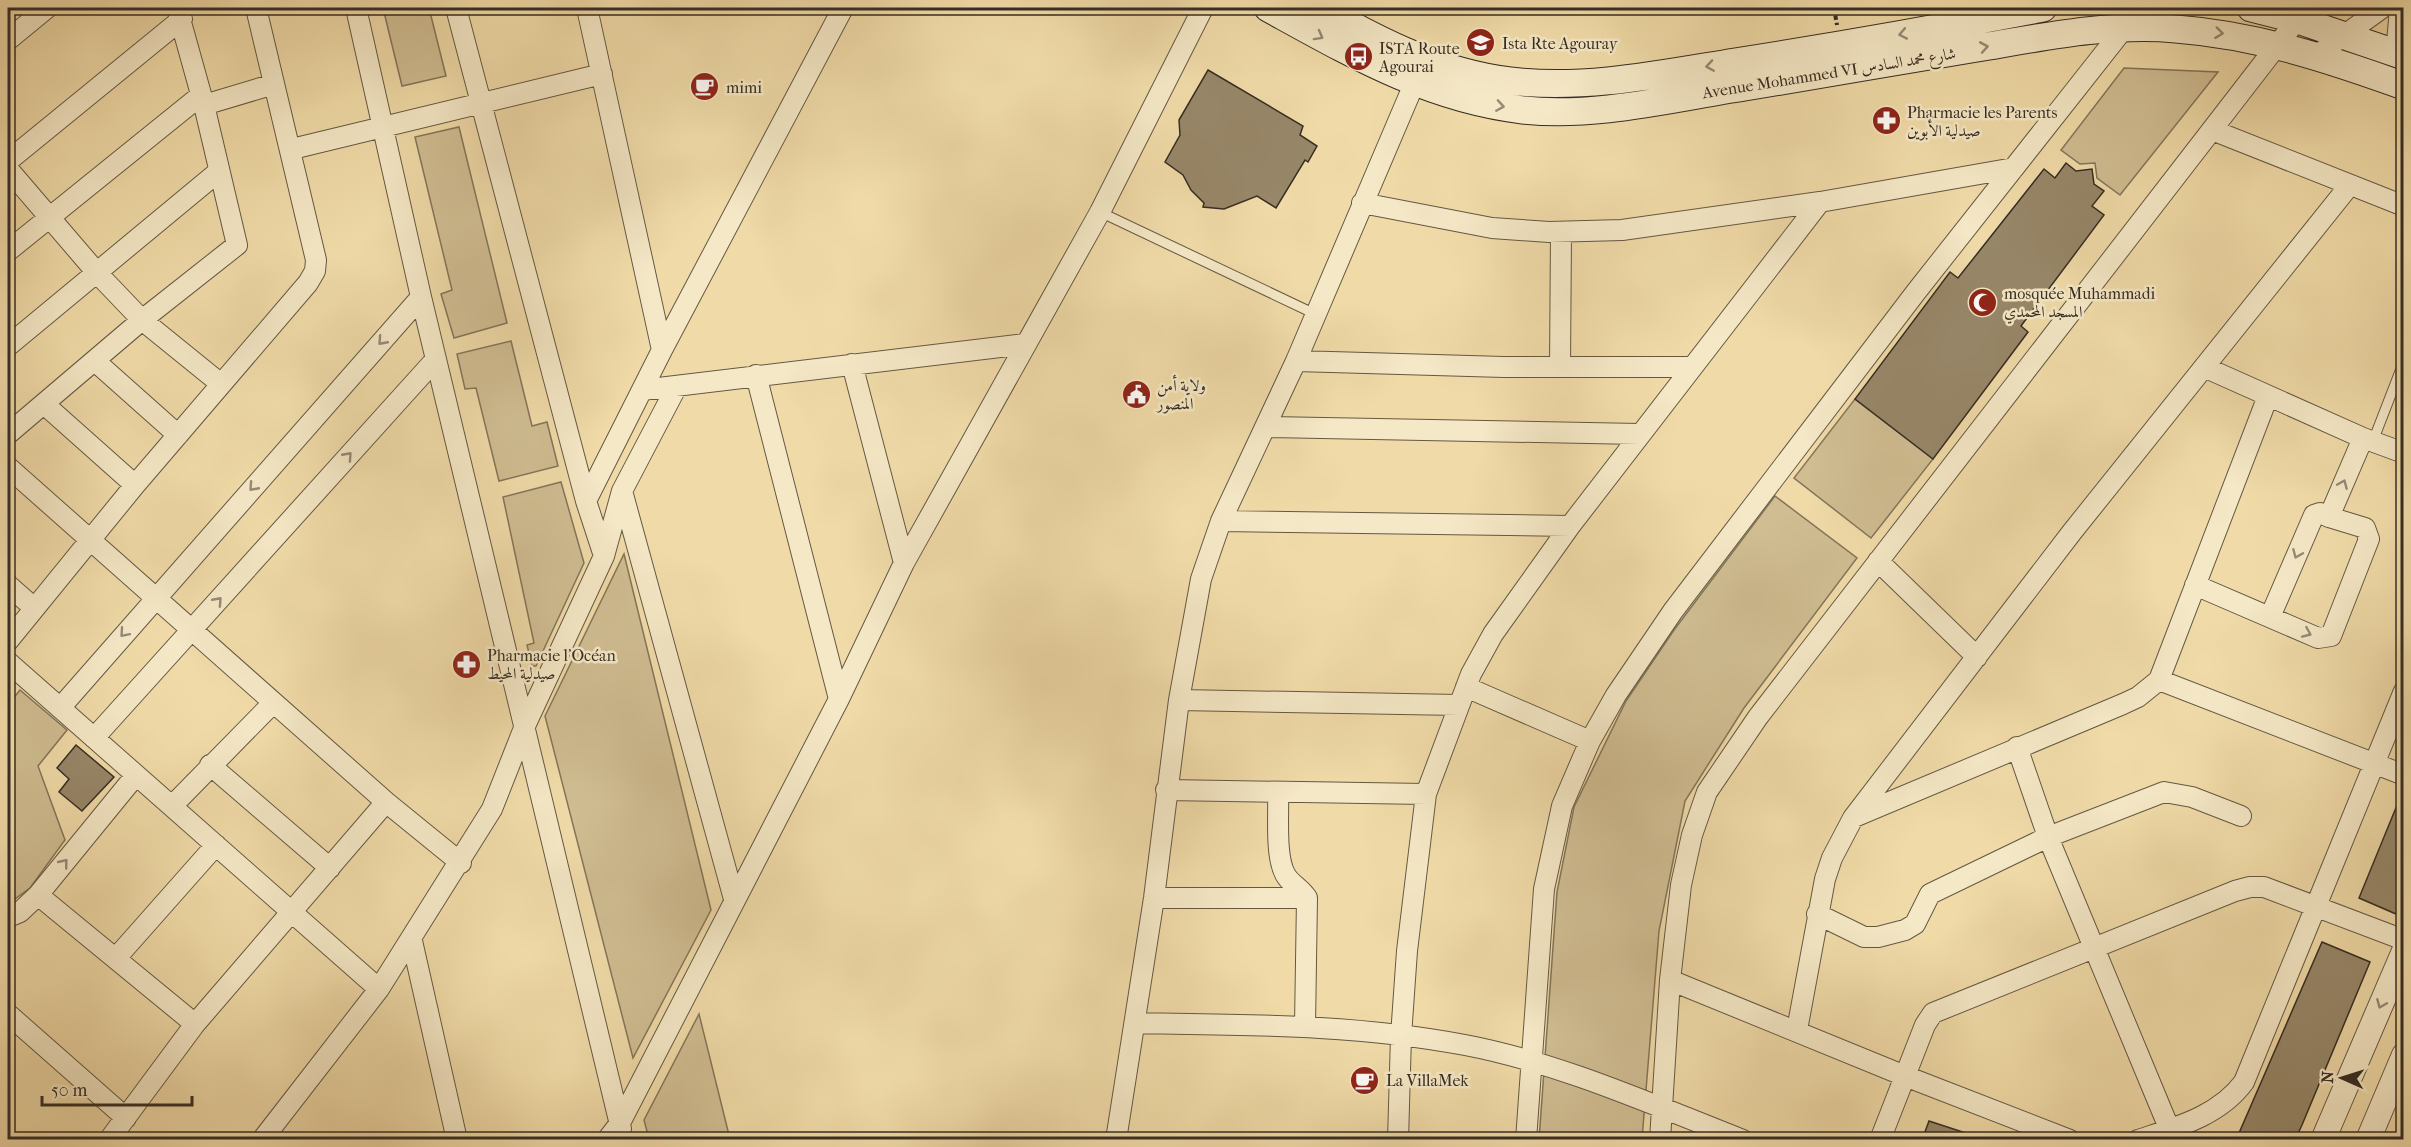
<svg xmlns="http://www.w3.org/2000/svg" width="2411" height="1147" viewBox="0 0 2411 1147" font-family="'IM FELL French Canon',Amiri,serif">
<rect width="100%" height="100%" fill="#f0dba8"/>
<filter id="stains"><feTurbulence type="fractalNoise" baseFrequency=".00333" numOctaves="4"/><feColorMatrix values="0 0 0 0 .2 0 0 0 0 .09 0 0 0 0 .02 0 0 0 .5 -.17"/></filter>
<radialGradient id="worn" r=".72"><stop offset=".6" stop-color="#630" stop-opacity="0"/><stop offset="1" stop-color="#630" stop-opacity=".3"/></radialGradient>
<path fill="#d0bd92" stroke="#83755b" stroke-width="1.5" d="M383 8H429L446 76 402 86Z
M2124 68 2218 72 2120 195 2097 178 2095 163 2080 164 2061 150Z
M459 127 507 323 454 338 441 294 452 290 415 137Z
M511 341 532 426 547 422 558 466 499 481 476 388 465 389 457 354Z
M1855 399 1933 459 1871 538 1794 478Z
M561 482 584 563 536 666H532L527 645 534 643 503 497Z
M1775 496 1857 558 1744 708 1685 801 1659 931 1642 1139 1539 1140 1557 892 1574 807 1626 701 1674 630Z
M624 554 711 910 633 1058 545 716Z
M20 690 67 730 38 766 65 840 30 888 8 904V705Z
M699 1014 730 1139H649L644 1120Z"/>
<path fill="#978769" stroke="#362d24" stroke-width="1.5" d="M1208 70 1303 126 1300 135 1317 146 1308 162 1305 160 1276 208 1257 196 1224 209 1203 207 1204 203 1191 190 1183 175 1165 162 1180 135 1179 120Z
M2066 163 2076 171 2092 169 2094 184 2104 191 2092 206 2104 215 2021 326 2028 332 1933 459 1855 399 1950 272 1958 278 2044 169 2055 178Z
M76 745 114 777 82 811 59 792 69 779 57 768Z
M2402 793H2403V917L2359 898Z
M2322 942 2370 962 2302 1125 2295 1140H2236Z
M1929 1121 1975 1136V1140H1922Z"/>
<g fill="none" stroke-linecap="round" stroke-linejoin="round">
<defs>
<path id="service" d="M1100 212 1315 314
M2373 441 2404 361"/>
<path id="minor" d="M356 8 421 297 621 1129
M456 8 586 501 604 556
M587 8 662 350
M8 40 47 8
M2396 54 2400 8
M2317 55 2382 8
M204 105 274 84
M2212 130 2404 206
M292 149 602 74
M8 161 182 19
M8 169 98 274 142 320 221 384
M1362 203 1492 228 1549 232 1622 230 1820 202 2014 168
M8 251 200 96
M8 346 218 172
M1296 361 1504 367H1691
M96 362 178 435
M852 364 904 563
M1560 367 1561 232
M2204 367 2363 438 2404 453
M756 375 839 699
M642 390 1025 344
M44 404 135 485
M1267 427 1639 434
M8 434 142 320 237 245 204 105 177 8
M8 467 386 802 461 863
M622 491 734 899
M586 501 662 350 843 8
M1221 521 1570 526
M1878 561 1977 657
M8 585 33 607
M2195 585 2318 638 2331 636 2369 539 2365 528 2329 517 2363 438
M2270 617 2314 515 2320 513 2329 517
M8 641 135 485 308 283 315 271 316 260 256 8
M8 662 379 989
M2159 680 2404 775
M1466 687 1590 741
M1179 700 1459 705
M60 708 421 297
M94 738 436 359
M2017 747 2048 837 2174 1140
M210 765 330 868
M1166 790 1426 794
M1278 792C1279 814 1275 855 1285 874 1290 884 1301 888 1307 898L1305 1026
M172 806 273 703
M1854 817 2123 704 2138 697 2159 680 2268 396
M38 895 195 1024
M1154 898H1307
M1817 914 1864 937H1878L1905 930 1915 924 1930 894 2048 837 2164 792 2192 797 2241 816
M8 917 20 912 38 895 136 775
M412 941 457 1140
M116 958 216 845
M1670 980 1905 1076 2070 1140
M8 1014 126 1118
M1135 1023C1245 1025 1355 1024 1465 1045 1560 1063 1653 1105 1743 1140
M1797 1030 1825 879 1832 858 1853 818 2072 532 2349 186
M109 1140 195 1024 386 802
M262 1140 379 989 492 809 524 728 604 556 622 491 677 386
M607 1140 620 1123 839 699 904 563 1100 212 1203 8
M1116 1140 1154 898 1179 700 1201 579 1221 521 1296 361 1420 70
M1398 1140 1401 1036 1407 951 1426 794 1471 674 1493 634 1570 526 1820 202
M1526 1140 1544 889 1562 806 1590 741 1616 695 1673 611 1916 292 2125 27
M1660 1140 1670 980 1681 885 1692 835 1707 792 1758 717 2306 8
M1880 1140 1925 1025 1933 1013 2235 891 2250 887H2264L2404 940
M2138 1140C2177 1127 2219 1116 2244 1082L2404 691"/>
<path id="tertiary" d="M2323 1140 2404 951
M2368 1140 2404 1055"/>
<path id="secondary" d="M1268 8C1350 53 1428 99 1523 110 1596 118 1673 98 1745 87 1822 74 1900 61 1977 48 2043 37 2109 23 2176 29 2256 35 2329 59 2404 86
M1321 8C1380 42 1442 73 1510 81 1584 90 1661 74 1735 62 1838 46 1940 28 2043 8
M2251 8 2295 19 2404 56"/>
</defs>
<use href="#service" stroke="#645845" stroke-width="11"/>
<use href="#minor" stroke="#645845" stroke-width="22"/>
<use href="#tertiary" stroke="#645845" stroke-width="26"/>
<use href="#secondary" stroke="#362d24" stroke-width="29"/>
<path stroke="#362d24" stroke-width="4" stroke-dasharray="4.5 3" stroke-linecap="butt" d="M1834 8 1837 25"/>
<use href="#service" stroke="#f5e8c6" stroke-width="9"/>
<use href="#minor" stroke="#f5e8c6" stroke-width="20"/>
<use href="#tertiary" stroke="#f5e8c6" stroke-width="24"/>
<use href="#secondary" stroke="#f5e8c6" stroke-width="27"/>
</g>
<defs><path id="oneway-chevron" d="M-2-3.5L2.5 0L-2 3.5" fill="none" stroke-width="1.6" stroke-linecap="round" stroke-linejoin="round" transform="scale(1.5)"/></defs>
<g stroke="#968a75">
<use href="#oneway-chevron" transform="translate(2219 33) rotate(7)"/>
<use href="#oneway-chevron" transform="translate(1903 34) rotate(169)"/>
<use href="#oneway-chevron" transform="translate(1319 36) rotate(29)"/>
<use href="#oneway-chevron" transform="translate(1984 47) rotate(-10)"/>
<use href="#oneway-chevron" transform="translate(1710 66) rotate(171)"/>
<use href="#oneway-chevron" transform="translate(1500 106) rotate(9)"/>
<use href="#oneway-chevron" transform="translate(382 341) rotate(132)"/>
<use href="#oneway-chevron" transform="translate(348 456) rotate(-48)"/>
<use href="#oneway-chevron" transform="translate(2343 484) rotate(-67)"/>
<use href="#oneway-chevron" transform="translate(253 487) rotate(132)"/>
<use href="#oneway-chevron" transform="translate(2297 554) rotate(113)"/>
<use href="#oneway-chevron" transform="translate(218 601) rotate(-48)"/>
<use href="#oneway-chevron" transform="translate(124 633) rotate(131)"/>
<use href="#oneway-chevron" transform="translate(2307 633) rotate(23)"/>
<use href="#oneway-chevron" transform="translate(64 863) rotate(-51)"/>
<use href="#oneway-chevron" transform="translate(2381 1004) rotate(113)"/>
</g>
<defs>
<symbol id="university-disc" viewBox="-11 -11 22 22"><circle r="9.5" fill="#8f2418" stroke="#f5e8c6"/><path d="M0-5L7-2L0 1L-7-2ZM-4 1L0 2.5L4 1V4Q0 6-4 4Z" fill="#fff"/></symbol>
<symbol id="bus-disc" viewBox="-11 -11 22 22"><circle r="9.5" fill="#8f2418" stroke="#f5e8c6"/><path d="M-5-6H5V4H4V6H2V4H-2V6H-4V4H-5ZM-3.5-4V0h7V-4ZM-3.5 1.2v1.5H-2V1.2ZM2 1.2v1.5H3.5V1.2Z" fill="#fff"/></symbol>
<symbol id="cafe-disc" viewBox="-11 -11 22 22"><circle r="9.5" fill="#8f2418" stroke="#f5e8c6"/><path d="M-5.5-4.5H6V0H3Q3 3.5 0 3.5H-2.5Q-5.5 3.5-5.5 0ZM3-3.2v2h1.7v-2ZM-6 4.5H4V6H-6Z" fill="#fff"/></symbol>
<symbol id="pharmacy-disc" viewBox="-11 -11 22 22"><circle r="9.5" fill="#8f2418" stroke="#f5e8c6"/><path d="M-2-6h4v4h4v4h-4v4h-4v-4h-4v-4h4Z" fill="#fff"/></symbol>
<symbol id="mosque-disc" viewBox="-11 -11 22 22"><circle r="9.5" fill="#8f2418" stroke="#f5e8c6"/><path d="M3.5-4.9A6 6 0 1 0 3.5 4.9A5 5 0 1 1 3.5-4.9Z" fill="#fff"/></symbol>
<symbol id="civic-disc" viewBox="-11 -11 22 22"><circle r="9.5" fill="#8f2418" stroke="#f5e8c6"/><path d="M-.6-6.5H3V-4.5H.6V-3L4-1V1h2V6H-6V1h2V-1L-.6-3ZM-1.2 2.5V6h2.4V2.5Z" fill="#fff"/></symbol>
</defs>
<g fill-rule="evenodd">
<use href="#university-disc" x="1464" y="26" width="33" height="33"/>
<use href="#bus-disc" x="1342" y="40" width="33" height="33"/>
<use href="#cafe-disc" x="688" y="70" width="33" height="33"/>
<use href="#pharmacy-disc" x="1870" y="104" width="33" height="33"/>
<use href="#mosque-disc" x="1966" y="286" width="33" height="33"/>
<use href="#civic-disc" x="1120" y="378" width="33" height="33"/>
<use href="#pharmacy-disc" x="450" y="648" width="33" height="33"/>
<use href="#cafe-disc" x="1348" y="1064" width="33" height="33"/>
</g>
<g text-anchor="middle" dominant-baseline="central" stroke-width="5" stroke-linejoin="round" paint-order="stroke">
<g font-size="16" fill="#362d24" stroke="#f5e8c6" text-anchor="start">
<text x="1502" y="43">Ista Rte Agouray</text>
<text x="1379" y="48">ISTA Route<tspan x="1379" dy="18">Agourai</tspan></text>
<text x="726" y="87">mimi</text>
<text x="1907" y="112">Pharmacie les Parents<tspan x="1907" dy="18">صيدلية الأبوين</tspan></text>
<text x="2004" y="293">mosquée Muhammadi<tspan x="2004" dy="18">المسجد المحمدي</tspan></text>
<text x="1157" y="385">ولاية أمن<tspan x="1157" dy="18">المنصور</tspan></text>
<text x="487" y="655">Pharmacie l'Océan<tspan x="487" dy="18">صيدلية المحيط</tspan></text>
<text x="1386" y="1080">La VillaMek</text>
</g>
<g font-size="16" fill="#362d24" stroke="#f5e8c6">
<text transform="translate(1829 73) rotate(-9)">Avenue Mohammed VI شارع محمد السادس</text>
</g>
</g>
<rect width="2411" height="1147" fill="none" stroke="#f0dba8" stroke-width="30"/>
<rect x="9" y="9" width="2393" height="1129" fill="none" stroke="#362d24" stroke-width="3"/>
<rect x="15" y="15" width="2381" height="1117" fill="none" stroke="#362d24" stroke-width="1.5"/>
<g transform="translate(2342 1078) rotate(273)" stroke="#f5e8c6" stroke-width="4.5" paint-order="stroke">
<path d="M0-4.5L10 22L0 15L-10 22Z" fill="#362d24"/>
<text y="-9" font-size="16" font-weight="bold" text-anchor="middle" fill="#362d24">N</text>
</g>
<path d="M42 1096v9h150v-9" fill="none" stroke="#362d24" stroke-width="3"/>
<text x="51" y="1096" font-size="18" fill="#362d24" stroke="#f5e8c6" stroke-width="4.5" paint-order="stroke">50 m</text>
<rect width="100%" height="100%" filter="url(#stains)"/>
<rect width="100%" height="100%" fill="url(#worn)"/>
</svg>
